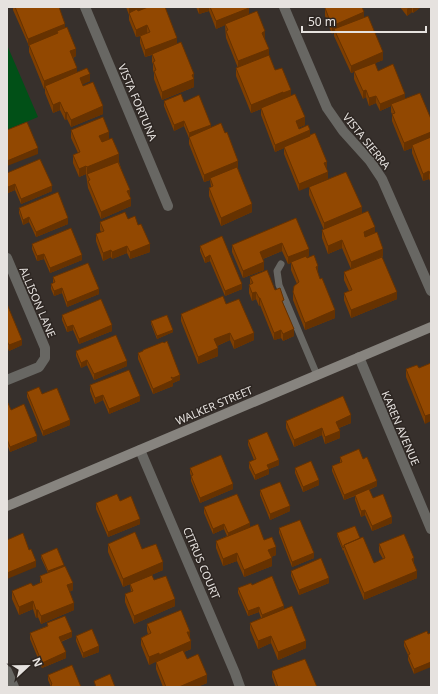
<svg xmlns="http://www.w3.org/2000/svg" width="438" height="694" viewBox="0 0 438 694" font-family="'Noto Sans',sans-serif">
<rect width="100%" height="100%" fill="#37302c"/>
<path fill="#015017" d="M7 45 38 117 7 130Z"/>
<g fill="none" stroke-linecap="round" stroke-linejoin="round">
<path stroke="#686763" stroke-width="7" d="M281 264 277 271 279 285 317 375"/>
<path stroke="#686763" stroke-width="10" d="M85 7 168 206
M284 7 327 108 343 131 370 161 382 179 431 291
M7 258 45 348V358L39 367 7 380
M359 357 431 529
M140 450 235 673 240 687
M7 671 14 687"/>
<path stroke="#87847f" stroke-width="10" d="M7 506 431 327"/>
</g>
<path fill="#7e3e01" d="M13 7H59L65 27 76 56 73 58 77 73 90 81 82 84 83 86 103 114 71 127 67 119 65 120 60 110 53 113 45 93V88L44 89 29 52V46L13 10Z
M126 7H165L177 44 194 74V87L162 100 154 79V73L153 70V64L152 62V55L145 57 140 43V36L136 37 129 20V15Z
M196 7H249V14L265 39 269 55 275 70 291 95 305 125 298 128 299 129 310 135 299 191 284 154V148L275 152 261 115V109L251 113 236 76V68H238L226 38 225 25 216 29 209 11 199 14Z
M325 7H362L364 17 383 60 375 63 378 71 405 99 431 119V183L429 179 423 181 412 153V148L404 151 392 121V114L391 112V106L380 111 376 103 369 106 366 97 363 99 354 79V72L351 73 334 36V32L332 34 325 16V8H326Z
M400 7H421L413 13 412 12 407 16Z
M164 101 184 102 211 128 238 168V169L252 212 221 226 209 196V188L211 187 210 180 204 182 189 144V138L184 126 174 131 164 106Z
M71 130 109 139 119 162 130 197 131 206 101 219 88 188 86 174 79 177 73 163V155L78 153 71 138Z
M7 173 52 190V191L21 204 15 190 8 193 7 191Z
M309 187 375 233 383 256 382 257 397 299 351 318 344 300V293L349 291 344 280V272L351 269 342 248 328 254 322 238V230H324L309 195Z
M19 208 68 224 36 237 29 222 23 225 19 213Z
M296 218 309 256 307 257 318 273 335 318 305 330 293 300V292L297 284 291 270V263L288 264 282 251 263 259 264 270 243 278 232 252V245Z
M128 219 150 252 130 259 127 253 112 259 111 257 103 261 96 241V234L101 232 100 230V222Z
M222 236 242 289 225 296 210 261 205 263 200 251V246Z
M32 244 82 260 50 273 44 259 37 261 32 249Z
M53 277 99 294 67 307 62 293 54 296 51 289V284L53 283Z
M250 277 275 290 284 306 294 336 283 341 281 338 274 340 260 305 259 306 256 299 252 301 249 293V285L250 284Z
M7 304 22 345 9 351 7 346Z
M226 304 254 340 234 349 230 340 217 346 218 356 198 364 181 321V314Z
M62 315 112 331 79 344 73 330 67 332 62 320Z
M151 321 173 332 157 339 151 324Z
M143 350 180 380 173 383V386L153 394 138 359V353L143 351Z
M76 351 127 366 94 380 87 365 81 368 76 356Z
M431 363 425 424 406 377V369L419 368Z
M90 385 140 401 109 414 103 400 95 404 90 391Z
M27 392 70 425 43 436 27 397Z
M7 403 11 410 37 441 10 452 7 444Z
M286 421 351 423 339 428 340 438 325 444 322 435 294 447 286 428Z
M248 440 279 465 269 469V474L255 480 249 468V462L254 460 248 445Z
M340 457 377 486 369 490 373 498 392 523 372 531 365 515 361 517 355 500V496L344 500 332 471V466L340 463Z
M190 468 233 489 200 503 191 481V476L190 473Z
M295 468 319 485 303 492 295 473Z
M260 490 290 511 270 520 260 495Z
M120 501 140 524 108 537 96 509V503Z
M204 507 250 527 264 540 276 555 271 557 272 566 244 577 237 561 223 566 216 548V541L227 536 224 529 213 534 204 513Z
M279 528 314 558 292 567 279 533Z
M337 533 360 538 374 563 383 559 379 552V544L414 565 417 578 364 600 344 552V550L343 551 337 536Z
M108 544 142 549 163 570 123 587 108 552Z
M41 555 64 566 73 590 69 592 74 610 41 624 38 617 36 618 33 609 19 615 12 599V591L33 586 40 583V576L48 573 41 558Z
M291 571 329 583 299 595 291 576Z
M130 584 175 606 134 624 125 602V594L131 592Z
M252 585 284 609 306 648 278 660 271 643 258 649 250 630V623L261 618 259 612 248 616 238 593V588Z
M47 623 72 637 61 642 66 658 42 668 30 639V633L47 626Z
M147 624 190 638 191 649 184 652 187 659 207 683 197 687H163L156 669V662L159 660 149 665 141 645V638L148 634 147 631Z
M428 634 414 674 408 660V655L404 646V641Z
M76 636 99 652 83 658 76 641Z
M272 671 317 687H276L272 677Z
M48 675 81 687H51L48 680Z"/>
<path fill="#663201" d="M131 7H150L130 15 129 13V15V8Z
M199 7H209V11L199 14Z
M409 7H412V12L407 16V9Z
M413 7H421L413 13Z
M249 8V15L216 29V21Z
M364 12V20L334 29V32L332 34V26Z
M65 24V31H57V34L29 45 28 46V39Z
M147 25V33L136 37V30Z
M265 31V39L262 40V33Z
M177 38V45L145 57V50Z
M76 49V56L70 59V51Z
M269 49V56L238 69V61Z
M383 52V60L351 73V66Z
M77 68V75L45 86V88L44 89V81Z
M90 74V81L80 86V78Z
M194 74V87L162 100V92Z
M291 90V98L283 101V93Z
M366 90V97L363 99V91Z
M283 92V100L251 113V105Z
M405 94V101L391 104V106L380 111V104Z
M376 96V103L369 106V98Z
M60 102V110L53 113V105Z
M103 106V114L71 127V120Z
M67 112V119L65 120V113Z
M305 117V125L296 129V121Z
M184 121V126L174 131V125Z
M211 125V130L189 139V133Z
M310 130V138V135V138L284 147V148L275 152V145Z
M109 132V140L99 144V136Z
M431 132V140L412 145V148L404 151V143Z
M38 148V154L7 166V161Z
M119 154V162L87 175V167Z
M238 161V168L210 180V178V180L204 182V175Z
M327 162V169L324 163Z
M86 166V174L79 177V169Z
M429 171V179L423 181V174Z
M328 172V179L299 191V184Z
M15 184V190L8 193V187Z
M52 185V191L21 204V199Z
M130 190V198L127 191Z
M131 199V206L101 219V212Z
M252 204V212L221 226V218Z
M362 207V214L324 230V223Z
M29 217V222L23 225V220Z
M68 218V224L36 237V232Z
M375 227V235L364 240V232Z
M342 240V248L328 254V246Z
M282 243V251L260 260V252Z
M150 244V252L130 259V252Z
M127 246V253L112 259V252Z
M309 249V256L288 264V257Z
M383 249V256L351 269V262Z
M111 250V257L103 261V253Z
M44 254V259L37 261V256Z
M82 255V260L50 273V268Z
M210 255V261L205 263V258Z
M264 262V270L243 278V271Z
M318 266V273L316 267Z
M242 284V289L225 296V291Z
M62 288V293L54 296V291Z
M99 289V294L67 307V302Z
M256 292V299L252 301V293Z
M397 292V299L351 318V310Z
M259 298H260V305L259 306Z
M335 310V318L305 330V323Z
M73 325V330L67 332V327Z
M112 325V331L79 344V339Z
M294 329V336L283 341V334Z
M173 330V332L157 339V336Z
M281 330V338L274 340V333Z
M230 333V340L214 347V339Z
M254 333V340L234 349V341Z
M22 340V345L9 351V345Z
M218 348V356L198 364V357Z
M87 360V365L81 368V363Z
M127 361V366L94 380V374Z
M180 375V380L173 383V378Z
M173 380V386L153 394V389Z
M103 395V400L95 404V398Z
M140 396V401L109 414V409Z
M431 414V421L425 424V416Z
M351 415V423L336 429V422Z
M70 420V425L43 436V431Z
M322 428V435L294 447V440Z
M340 431V438L325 444V437Z
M37 436V441L10 452V447Z
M279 460V465L269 469V474L255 480V475L267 465Z
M319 480V485L303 492V487Z
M377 481V486L344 500V495Z
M233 484V489L200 503V498Z
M290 506V511L270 520V514Z
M365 510V515L361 517V511Z
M392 517V523L372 531V526Z
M140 519V524L108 537V532Z
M250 523V529L228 538V533Z
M224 524V529L213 534V529Z
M276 547V555L268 558V550Z
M237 553V561L223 566V559Z
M314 553V558L292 567V562Z
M272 558V566L244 577V570Z
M414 558V566L412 559Z
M36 561V567L7 579V573Z
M163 562V570L123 587V579Z
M64 565V567L48 574V571Z
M417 571V578L364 600V593Z
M329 578V583L299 595V590Z
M73 583V590L67 593V585Z
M175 599V606L134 624V616Z
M33 601V609L19 615V607Z
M74 603V610L41 624V616Z
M284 606V611L262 620V615Z
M259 607V612L248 616V611Z
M36 610H38V617L36 618Z
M72 632V637L59 642V637Z
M187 632H190V639Z
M271 636V643L258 649V641Z
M191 641V649L159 662V655Z
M306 641V648L278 660V652Z
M99 646V652L83 658V653Z
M66 652V658L42 668V663Z
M159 653V660L149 665V657Z
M431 662V667L414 674V669Z
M207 675V683L197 687H179Z"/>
<path fill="#924801" stroke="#663201" d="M15 7H59L65 24 28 39Z
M148 7H165L177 38 145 50 140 36 150 32 147 25 136 30 129 13 137 9 138 11Z
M210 7H249V8L216 21Z
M328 7H362L364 12 332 26 325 8Z
M257 11 265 31 262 33 269 49 238 61 226 31 228 30 225 24Z
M368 16 383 52 351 66 334 29Z
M67 27 76 49 70 51 77 68 44 81 29 45 58 33 57 31Z
M181 42 194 74 192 75 194 79 162 92 154 71 156 70 153 62 155 61 152 54Z
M269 55 275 70 282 68 291 90 283 93V92L251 105 236 68Z
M375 63 378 71 393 64 405 94 380 104 376 96 369 98 366 90 363 91 354 71Z
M87 68 90 74 80 78 83 86 93 82 103 106 71 120 67 112 65 113 60 102 53 105 45 86Z
M420 93 431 119V132L404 143 392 114 395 113 391 104Z
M181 94 184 102 199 95 211 125 189 133 184 121 174 125 164 101Z
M295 94 305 117 296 121 299 129 308 125 310 130 275 145 261 108Z
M103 117 109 132 99 136 102 142 112 138 119 154 87 167 86 166 79 169 73 155 80 152 71 130Z
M27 122 38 148 7 161V130Z
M221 123 225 133 227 132 238 161 204 175 189 137Z
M315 133 327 162 324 163 328 172 299 184 284 147 310 136V135Z
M431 137V176L429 171 423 174 412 145Z
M40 159 52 185V186L21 199 15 184 8 187 7 185V173Z
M118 162 130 190 127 191 131 199 101 212 88 181 90 180 87 174Z
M237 167 252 204 221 218 209 188 213 186 210 178Z
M346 172 362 207 324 223 309 187Z
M58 192 68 218 36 232 29 217 23 220 19 208Z
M368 211 375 227 364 232 365 237 377 232 383 249 351 262 342 240 328 246 322 230Z
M125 212 128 219 135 216 138 225 141 224 150 244 130 252 127 246 112 252 111 250 103 253 96 234 104 231 100 222Z
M296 218 309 249 288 257 282 243 260 252 264 262 243 271 232 245Z
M71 228 82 255 50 268 44 254 37 256 32 244Z
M222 236 242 284 225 291 210 255 205 258 200 246Z
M314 255 318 266 316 267 320 279 322 278 335 310 305 323 293 292 294 286 299 282 291 262 306 256 307 258Z
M382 257 397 292 351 310 344 293 352 290 344 272Z
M88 263 99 289 67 302 62 288 54 291 51 284 55 282 53 277Z
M267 270 275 290 280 288 284 300 282 301 294 329 283 334 281 330 274 333 260 298H259L256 292 252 293 249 285 253 283 250 277Z
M223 296 226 304 239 299 254 333 234 341 230 333 214 339 218 348 198 357 181 314Z
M101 299 112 325 79 339 73 325 67 327 62 315Z
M7 304 22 340 9 345 7 341Z
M167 315 173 330 157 336 151 321Z
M116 335 127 361 94 374 87 360 81 363 76 351Z
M167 341 180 375 173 378 171 377 173 380 153 389 138 353 143 351V350L163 342 164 343Z
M431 363V414L425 416 406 369 417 365 419 368Z
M129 370 140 396 109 409 103 395 95 398 90 385Z
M39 387 42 394 57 388 70 420 43 431 27 392Z
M343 396 351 415 336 422 340 431 325 437 322 428 294 440 286 421Z
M7 403H8L11 410 24 404 37 436 10 447 7 439Z
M267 432 279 460 267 465 269 469 255 475 249 462 256 459 248 440Z
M359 449 363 459 367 457 377 481 344 495 332 466 342 462 340 457Z
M221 455 233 484 200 498 191 476 193 475 190 468Z
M311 461 319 480 303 487 295 468Z
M280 482 290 506 270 514 260 490Z
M369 489 373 498 383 494 392 517 372 526 365 510 361 511 355 495Z
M117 494 120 501 131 496 140 519 108 532 96 503Z
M237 494 250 523 228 533 224 524 213 529 204 507Z
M300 520 314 553 292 562 279 528Z
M258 524 264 540 272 537 276 547 268 550 272 558 244 570 237 553 223 559 216 541Z
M355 526 360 538 344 545V547L343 548 337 533Z
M135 532 142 549 156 544 163 562 123 579 108 544Z
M23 533 29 550 31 549 36 561 7 573V540Z
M404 534 414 558 412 559 417 571 364 593 344 545 363 537 374 563 385 558 379 544Z
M57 548 64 565 48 571 41 555Z
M321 558 329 578 299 590 291 571Z
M65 566 73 583 67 585 74 603 41 616 38 610H36L33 601 19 607 12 591 31 583 33 586 42 582 40 576Z
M152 575 154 580 166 576 175 599 134 616 125 594 133 591 130 584Z
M272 576 284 606 262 615 259 607 248 611 238 588 251 583 252 585Z
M292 606 306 641 278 652 271 636 258 641 250 623Z
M181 610 190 632H187L191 641 159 655V653L149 657 141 638 151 633 147 624Z
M65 616 72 632 59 637 66 652 42 663 30 633 48 626 47 623Z
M92 629 99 646 83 653 76 636Z
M427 631 428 634 431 633V662L414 669 408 655 410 654 404 641Z
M183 650 187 659 198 654 207 675 179 687H166L156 662Z
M305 659 317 687H278L272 671Z
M72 665 81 687H52L51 685 52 684 48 675Z
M110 674 115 687H96L94 681Z"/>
<g text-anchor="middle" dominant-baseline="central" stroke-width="3" stroke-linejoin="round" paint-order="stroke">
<g font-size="11" fill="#e6e2df" stroke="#2d2622">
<text transform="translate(138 102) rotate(67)">VISTA FORTUNA</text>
<text transform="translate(367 141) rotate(51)">VISTA SIERRA</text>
<text transform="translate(38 302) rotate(67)">ALLISON LANE</text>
<text transform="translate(214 405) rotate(-23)">WALKER STREET</text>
<text transform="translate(401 428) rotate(67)">KAREN AVENUE</text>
<text transform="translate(202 563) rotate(67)">CITRUS COURT</text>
</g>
</g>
<rect width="438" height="694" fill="none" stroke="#e6e2df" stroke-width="16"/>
<g transform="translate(28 666) rotate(68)" stroke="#2d2622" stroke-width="3" paint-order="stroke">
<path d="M0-3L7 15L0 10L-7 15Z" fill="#e6e2df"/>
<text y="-6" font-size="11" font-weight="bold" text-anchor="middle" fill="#e6e2df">N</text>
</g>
<path d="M302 26v6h124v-6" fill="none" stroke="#e6e2df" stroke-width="2"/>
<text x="308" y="26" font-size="12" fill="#e6e2df" stroke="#2d2622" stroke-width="3" paint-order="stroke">50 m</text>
</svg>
